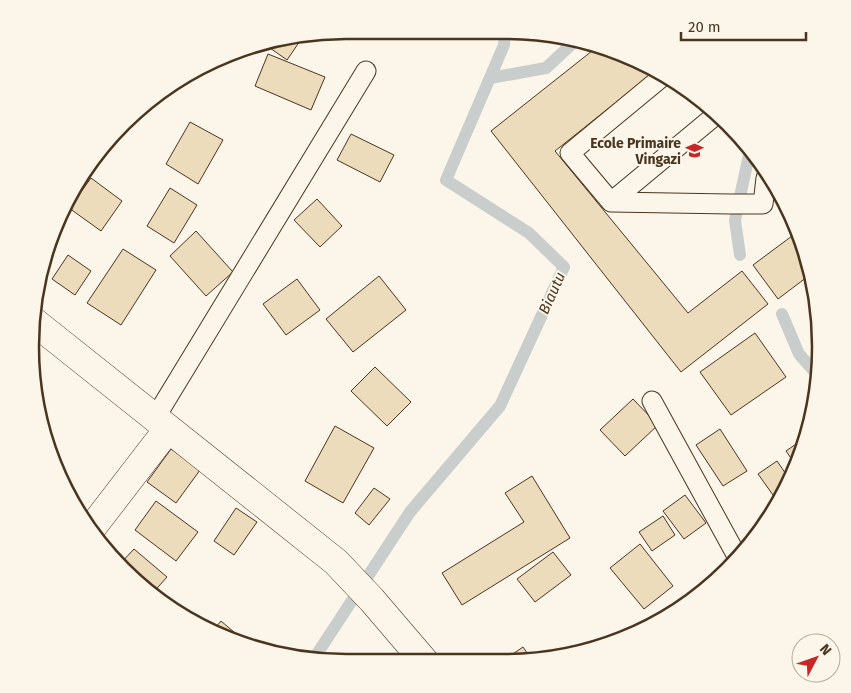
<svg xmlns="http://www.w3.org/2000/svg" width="851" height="693" viewBox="0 0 851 693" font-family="'Fira Sans',sans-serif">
<rect width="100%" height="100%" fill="#fbf6e9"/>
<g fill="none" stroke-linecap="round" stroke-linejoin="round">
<path stroke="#c9cecd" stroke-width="12" d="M490 78 546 68 574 42
M740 255 735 220 749 155
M782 314 799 354 814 371
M313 660 410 512 500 406 564 267 529 233 446 180 504 45 505 31"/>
</g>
<path fill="#ecdcbc" stroke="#4a3520" d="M299 36 302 38 287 60 270 48 276 39Z
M597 47 625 54 654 72 555 151 688 313 742 271 768 304 681 372 491 131Z
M268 54 325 77 311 110 255 86Z
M190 122 223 140 198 184 166 164Z
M351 134 394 155 380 182 337 160Z
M91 178 122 201 101 231 69 208Z
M170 188 197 205 174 243 147 226Z
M317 199 342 226 320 247 294 220Z
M196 231 233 272 206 296 170 256Z
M796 233 807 277 778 299 753 265Z
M123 249 156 270 121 325 87 303Z
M68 255 91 271 75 295 52 279Z
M379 276 406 310 353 352 326 319Z
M297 279 320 310 286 335 263 304Z
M755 333 786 377 731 415 700 372Z
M375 367 411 402 387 426 351 391Z
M633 399 658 425 625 456 600 430Z
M335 426 374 448 343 503 305 481Z
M720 429 747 471 723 486 696 445Z
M806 437 804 448 795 464 786 451Z
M171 449 200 470 176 503 147 482Z
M777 461 788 477 781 489 773 495 758 474Z
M532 476 570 538 462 605 442 573 524 522 505 493Z
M374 488 390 499 369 525 355 513Z
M685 495 706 523 684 539 663 511Z
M156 501 198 532 176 561 135 530Z
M236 508 257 522 234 555 214 541Z
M663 516 675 535 652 551 639 532Z
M640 544 673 586 644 609 610 568Z
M134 549 167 577 151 595 119 565Z
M553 552 571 575 535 602 517 579Z
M221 621 248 644 215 628Z
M523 647 532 660 525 662H501Z"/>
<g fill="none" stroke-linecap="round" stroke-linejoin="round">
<defs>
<path id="lane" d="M662 77 570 153 611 202 730 204H763L766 178
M611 202 717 114
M652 401 738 558
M155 418 366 71"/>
<path id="street" d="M91 529 168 429"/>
<path id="secondary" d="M32 320 336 562 372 600 425 662"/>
</defs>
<use href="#lane" stroke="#4a3520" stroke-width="21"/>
<use href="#street" stroke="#4a3520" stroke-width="29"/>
<use href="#secondary" stroke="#4a3520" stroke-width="29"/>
<use href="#lane" stroke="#fbf6e9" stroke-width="19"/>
<use href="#street" stroke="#fbf6e9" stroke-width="28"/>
<use href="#secondary" stroke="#fbf6e9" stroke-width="28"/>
</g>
<defs>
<symbol id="school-bare" viewBox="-9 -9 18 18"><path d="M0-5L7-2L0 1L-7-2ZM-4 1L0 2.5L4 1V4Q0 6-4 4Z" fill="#c62828" stroke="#fbf6e9" stroke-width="2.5" paint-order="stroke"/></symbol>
</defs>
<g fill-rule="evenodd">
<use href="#school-bare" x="682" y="138" width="25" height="25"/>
</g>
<g text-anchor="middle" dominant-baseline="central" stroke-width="4" stroke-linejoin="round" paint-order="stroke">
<g font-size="14" font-weight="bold" fill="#4a3520" stroke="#fbf6e9" text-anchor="end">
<text x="681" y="143">Ecole Primaire<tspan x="681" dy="16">Vingazi</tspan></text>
</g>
<g font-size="15" font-style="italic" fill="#4a3520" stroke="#fbf6e9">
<text transform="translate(552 293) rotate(-66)">Biautu</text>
</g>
</g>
<path d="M0 0H851V693H0ZM346 39H505A307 307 0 0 1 812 346V347A307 307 0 0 1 505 654H346A307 307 0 0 1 39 347V346A307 307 0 0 1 346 39Z" fill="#fbf6e9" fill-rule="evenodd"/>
<path fill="none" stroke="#4a3520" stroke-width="2.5" d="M346 39H505A307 307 0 0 1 812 346V347A307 307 0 0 1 505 654H346A307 307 0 0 1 39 347V346A307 307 0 0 1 346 39Z"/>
<g transform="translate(816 658) rotate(49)"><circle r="24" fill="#fbf6e9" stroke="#b4a999"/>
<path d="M0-4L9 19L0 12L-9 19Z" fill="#c62828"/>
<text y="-8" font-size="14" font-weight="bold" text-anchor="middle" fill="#4a3520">N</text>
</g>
<path d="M681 32v8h125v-8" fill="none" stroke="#4a3520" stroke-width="2.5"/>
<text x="688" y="32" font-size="15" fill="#4a3520" stroke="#fbf6e9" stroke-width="4" paint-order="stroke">20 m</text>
</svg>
